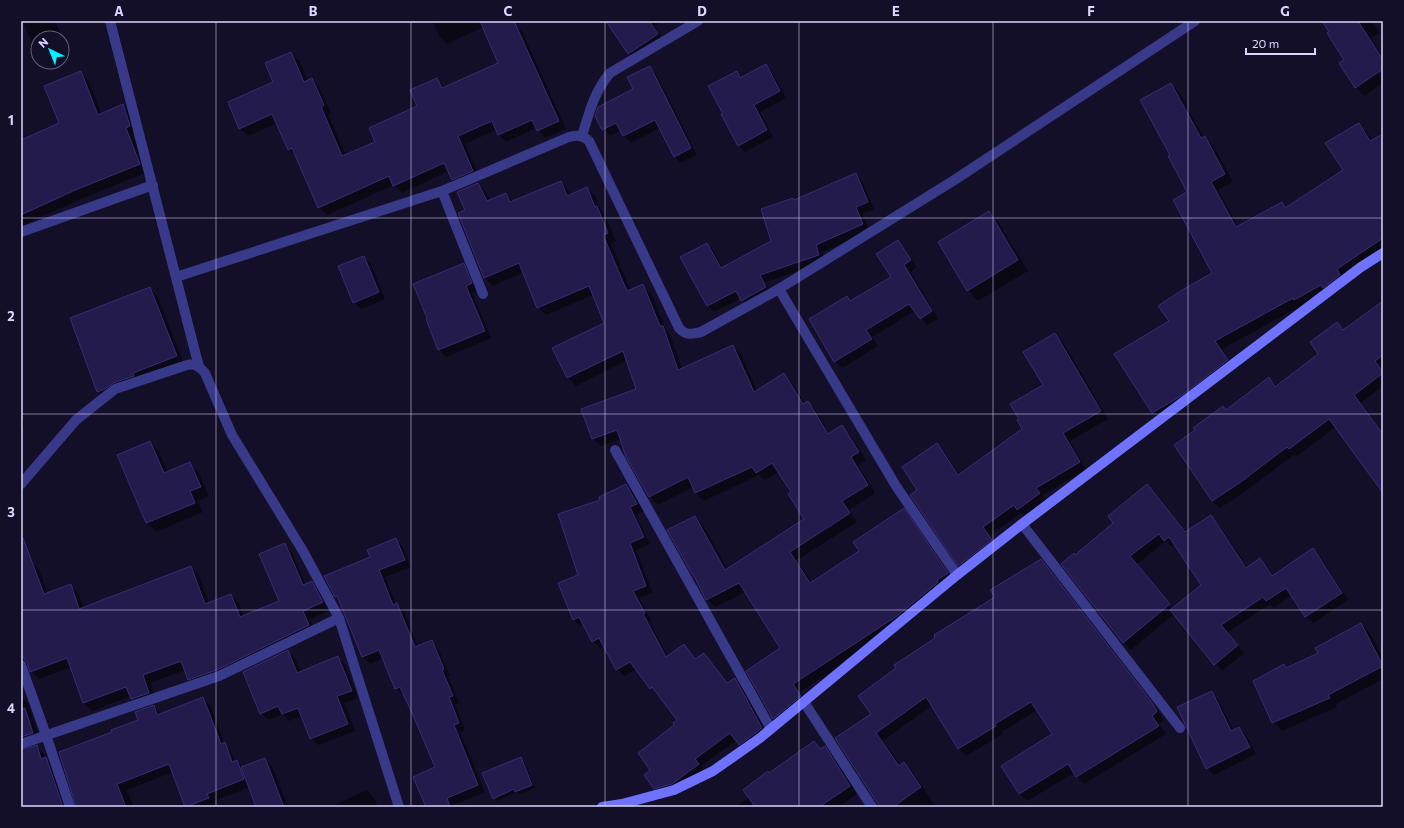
<svg xmlns="http://www.w3.org/2000/svg" width="1404" height="828" viewBox="0 0 1404 828" font-family="Commissioner,sans-serif">
<rect width="100%" height="100%" fill="#130f29"/>
<path fill="#0007" fill-rule="evenodd" d="M22 21H55L66 47 62 49V38H38V54Z
M432 21H494V22L447 44 440 37Z
M607 21H662L654 26 664 42 636 60 629 53Z
M1323 21H1372L1380 33 1371 38 1383 57V83L1364 96 1356 87 1345 60Z
M516 26 523 33 566 129 545 138 537 128 506 142 499 135 496 130 465 144 480 178 460 187 453 179 449 171 402 193 394 185 327 215 319 207 297 157 289 150 277 123 248 136 240 128 274 83 291 53 299 61 308 81 312 79 319 87 331 113 328 114 346 156 376 142 419 107 437 79 445 88 499 64Z
M766 66 772 72 786 98 760 112 773 137 745 152 738 145 736 72 742 78Z
M649 67 656 74 697 155 681 163 674 156 660 128 631 143 624 136 621 130 610 136 603 129 596 116 634 89Z
M80 72 88 80 102 114 123 106 130 113 137 134 133 136 147 172 81 199 21 226V161L60 123Z
M1171 84 1179 92 1204 138V137L1213 145 1233 182 1218 190 1238 227 1281 203 1287 208 1344 171 1358 124 1367 132 1372 141 1383 135V252L1302 307 1301 306 1222 349 1235 368 1160 420 1152 412 1170 321 1213 274 1188 192 1172 155Z
M855 174 862 181 874 209 862 214 870 231 822 252 825 262 766 282 772 294 749 307 741 298 714 312 707 305V244L714 251 723 268 772 242 793 199 795 200Z
M560 182 568 190 570 195 587 188 595 196 601 211 605 215 616 241 611 243 631 291 643 286 651 293 666 330 670 335 682 369 733 346 741 354 757 391 784 375 792 383 805 404 807 402 815 410 830 434 842 427 850 435 866 460 858 465 875 493 849 510 857 522 797 560 812 583 861 551 903 510 911 518 955 581 905 624 800 692 808 704 781 726 774 718 782 648 746 592 715 607 707 599 693 574 695 517 703 525 728 570 806 519 793 493 779 472 765 480 759 475 704 501 696 493 693 487 658 505 650 497 627 457 621 439 601 446 593 438 637 389 627 360 576 386 568 378 605 323 593 295 546 315 538 307 524 272 493 286 485 278 466 211 478 184 486 192 490 201 506 194 514 202Z
M989 213 999 223 1028 271 978 301 967 290Z
M897 241 904 248 917 267 911 272 938 319 927 325 915 311 872 337 878 346 842 368 835 361 847 298 851 302 892 277Z
M364 257 371 264 385 299 361 309 354 302Z
M463 264 470 271 478 290 472 293 491 338 446 357 439 350 427 320Z
M150 289 158 297 184 364 122 391 113 397 106 400 98 391Z
M1383 302V386L1361 403 1383 432V493L1336 427 1297 456 1295 454 1246 491 1220 508 1212 501 1227 411 1269 379 1277 387 1319 354 1337 323 1344 330Z
M1055 335 1063 342 1108 419 1070 441 1086 469 1043 495 1047 501 1025 517 1021 513 990 535 998 547 967 572 959 565 919 490 937 444 944 452 960 475 1023 429 1044 386Z
M21 416 25 425 21 427Z
M150 442 159 451 168 473 190 464 199 473 209 496 198 501 203 512 156 532 147 523 119 455Z
M626 485 633 492 644 511 636 515 650 544 636 550 653 593 639 598 651 620 649 621 668 657 684 645 696 660 704 654 728 684 735 679 742 686 769 735 747 751 737 740 701 766 705 771 662 795 655 788 651 770 678 720 637 669 624 676 617 669 604 646 600 648 593 641 584 625 580 626 573 619 580 575 601 500Z
M1147 486 1186 533 1210 517 1218 524 1248 568 1260 560 1267 567 1273 576 1313 550 1320 557 1348 600 1313 623 1306 616 1292 595 1274 608 1270 604 1228 632 1244 653 1222 671 1174 614 1131 650 1123 643 1062 564 1075 556 1115 523ZM1166 541 1172 547 1175 545 1202 585 1173 609 1137 564Z
M396 540 403 547 411 567 385 577 396 604 404 611 418 646 432 641 438 648 450 676H448L459 703 455 704 465 730 460 732 485 792 453 805 454 807H427L436 768 405 694 403 695 396 688 384 658 370 664 363 657 340 601 336 597 325 577 371 558Z
M284 544 292 552 306 585 312 583 320 591 330 610 310 619 316 633 197 687 189 679 185 670 150 683 157 701 140 707 131 696 92 711 84 703 71 667 39 679 31 671 28 666 21 668V564L31 561 39 569 48 594 70 585 78 593 84 608 191 567 199 575 209 603 231 595 239 603 244 617 280 602Z
M1040 560 1048 568 1157 709 1164 720 1159 724 1166 734 1084 784 1074 773 1027 801 1020 794 1002 766 1053 735 1037 710 1002 732 1003 734 966 756 959 749 932 705 883 741 901 766 904 763 912 771 936 807H881L872 714 996 598Z
M1361 624 1370 633 1383 658V679L1336 704 1337 707 1282 731 1273 722 1284 666 1287 669 1320 654Z
M288 651 295 658 301 672 338 657 345 664 358 698 344 703 355 731 318 745 311 739 302 716 289 721 283 714 268 720 261 713Z
M1211 693 1218 699 1234 731 1239 728 1246 735 1256 754 1214 775 1207 768Z
M21 696 28 703 40 740 23 746 21 751Z
M203 698 210 705 225 745 231 751 235 762 237 761 243 767 265 759 272 766 288 807H257L250 787 214 801 216 805 212 807H186L173 772 127 790 134 807H77L113 733 139 720 154 706 161 714Z
M814 742 821 749 825 747 832 755 857 794 839 807H736L749 797 769 775Z
M37 747 44 754 45 759 53 765 67 807H21V751Z
M520 758 524 761 535 788 519 795 517 792 497 801 494 798Z
M367 790 374 798 378 807H330Z
M181 804 184 807H172Z
M305 804 308 807H299Z"/>
<path fill="#221b4b" stroke="#382c78" d="M480 21H514L559 121 537 131 532 120 498 135 492 121 458 136 473 171 452 180 444 163 393 186 389 176 318 208 292 148 288 150 272 114 239 129 228 102 273 82 265 63 291 52 304 82 312 78 324 105 321 107 342 156 375 142 369 128 417 106 410 90 437 78 442 88 498 63Z
M606 21H649L658 34 628 54Z
M1322 21H1358L1383 60V69L1355 88 1339 63 1344 60 1327 33 1329 32Z
M766 64 780 91 754 105 767 130 738 146 721 114H723L708 86 737 71 740 78Z
M650 66 691 148 674 157 655 120 623 136 616 123 602 130 595 116 598 107 633 89 627 77Z
M81 71 98 115 123 104 130 126 126 128 140 164 73 191 21 215V140L59 123 44 86Z
M1171 83 1201 138 1205 136 1225 174 1211 182 1236 227 1282 202 1285 208 1343 170 1325 143 1359 123 1370 141 1383 134V238L1337 269 1340 275 1323 288 1321 285 1294 300 1293 298 1215 341 1228 360 1181 396 1152 413 1114 354 1169 321 1158 306 1182 290 1212 273 1173 200 1187 192 1168 156 1170 155 1140 100Z
M856 173 868 202 856 207 863 224 816 245 819 255 760 275 766 287 741 301 736 291 707 306 680 257 707 243 721 268 771 241 761 209 793 198 794 200Z
M561 181 567 196 587 187 595 207 597 206 608 233 603 235 627 291 643 284 660 326H663L678 370 733 345 754 392 784 373 803 404 808 401 828 434 842 425 859 452 851 457 868 485 842 501 850 513 790 552 810 583 859 551 853 542 904 508 948 573 937 580 938 582 897 616 793 684 801 696 773 719 746 671 780 648 739 583 706 600 693 574H692L667 530 695 516 725 570 804 519 788 494 791 492 772 463 756 473 752 467 695 493 688 477 649 497 626 457 617 430 592 439 581 409 636 389 623 351 567 378 552 348 604 323 589 286 537 308 519 263 484 278 458 213 465 210 457 192 478 183 487 201 506 193 510 202Z
M989 211 1018 260 967 291 938 242Z
M898 240 911 260 904 265 932 311 920 319 909 304 866 330 872 339 834 362 809 319 847 296 850 301 891 277 876 254Z
M364 256 379 292 353 303 338 266Z
M464 263 472 283 466 286 485 331 438 350 426 319 427 318 413 284Z
M150 287 177 356 133 373 134 376 113 383 105 389 97 392 70 318Z
M1383 301V355L1375 361 1383 373 1354 395 1383 434V493L1329 419 1289 449 1287 447 1238 484 1212 501 1174 445 1195 430 1193 428 1223 406 1226 410 1269 377 1275 387 1318 354 1310 342 1337 322 1343 330Z
M1055 333 1101 411 1063 433 1080 462 1036 488 1040 493 1017 510 1014 505 983 527 992 540 958 566 910 495 917 490 902 467 937 443 958 475 1022 429 1017 420 1019 419 1010 404 1043 385 1023 352Z
M150 441 164 473 190 462 201 487 190 491 195 503 146 523 117 455Z
M626 484 637 504 630 507 644 537 630 543 646 586 633 591 645 613 643 614 666 657 684 644 695 659 704 653 727 683 735 678 762 728 739 745 730 733 695 759 699 764 672 784 654 789 644 775 650 770 638 753 674 725 673 723 677 720 652 687 650 689 630 662 616 670 599 638 592 642 579 617 573 620 558 583 578 575 558 514 600 500 599 497Z
M1147 484 1185 532 1211 515 1246 568 1260 558 1272 576 1313 548 1342 593 1305 617 1286 588 1266 601 1263 597 1221 625 1238 645 1214 665 1170 610 1201 585 1169 537 1164 541 1159 534 1130 556 1170 604 1123 643 1061 564 1074 553 1075 555 1113 523 1108 516Z
M21 538H23L44 594 71 584 79 609 191 566 205 604 231 594 240 617 279 601 259 554 285 543 303 585 312 581 323 602 303 611 309 625 217 670 188 680 181 661 143 675 149 693 131 699 126 687 83 703 67 658 30 672 27 663 24 659 21 652Z
M396 538 405 560 379 570 393 605 397 603 415 647 432 640 444 669 442 670 453 696 449 697 459 723 454 725 478 785 447 798 450 807H426L413 777 435 767 412 713 400 687 395 689 379 650 362 657 337 596 335 597 324 576 370 557 367 550Z
M1041 559 1150 700 1157 711 1152 716 1159 726 1076 777 1068 764 1019 794 1001 766 1052 734 1031 702 995 724 996 726 958 749 926 697 876 733 899 766 904 762 921 787 893 807H880L835 738 871 714 858 696 896 668 894 665 935 638 934 635 995 597 990 590Z
M1361 623 1383 666 1328 695 1330 698 1272 723 1253 681 1284 664 1286 668 1318 653 1315 648Z
M288 650 297 673 338 656 352 691 337 696 348 724 310 739 298 708 282 714 278 706 260 714 243 672Z
M1212 691 1231 731 1239 727 1250 747 1206 769 1177 707Z
M203 697 221 744 225 742 232 762 237 760 244 779 207 794 209 798 185 807 169 764 117 784 126 807H76L59 752 112 732 111 730 138 720 135 712 154 705 157 715Z
M25 708 33 733 21 737V709Z
M814 741 820 749 825 746 850 786 819 807H755L743 790 768 771 769 773Z
M37 745 41 759 46 757 63 807H21V750Z
M521 757 532 785 515 792 514 789 493 799 482 773Z
M265 758 284 807H256L241 767Z"/>
<g fill="none" stroke-linecap="round" stroke-linejoin="round">
<path stroke="#39398a" stroke-width="10" d="M110 21 199 367
M582 136C589 113 594 92 610 73L698 21
M442 191 483 294
M21 232 153 185
M176 277 442 191 569 137C577 135 583 135 589 141L679 328C686 336 691 334 701 332L779 289 956 179 1195 21
M779 289 896 486 957 575
M615 450 771 729
M21 484 76 420 115 389 187 365C195 363 200 367 205 373L232 435 303 551 339 618 399 807
M1022 524 1180 728
M21 665 46 735 70 807
M804 702 872 807
M21 744 219 676 339 618"/>
<path stroke="#6f71ff" stroke-width="10" d="M602 807 622 804 674 790 713 771 760 738 957 575 1022 524 1361 267 1383 253"/>
</g>
<path fill="none" stroke="#dbd8ff" stroke-width="1" stroke-opacity="0.55" d="M216 21V807M411 21V807M605 21V807M799 21V807M993 21V807M1188 21V807M21 218H1383M21 414H1383M21 610H1383"/>
<rect width="1404" height="828" fill="none" stroke="#130f29" stroke-width="44"/>
<g transform="translate(50 50) rotate(317)"><circle r="19" fill="#130f29" stroke="#635f7f"/>
<path d="M0-3L7 15L0 10L-7 15Z" fill="#04f0ff"/>
<text y="-6" font-size="11" font-weight="bold" text-anchor="middle" fill="#dbd8ff">N</text>
</g>
<path d="M1246 48v6h69v-6" fill="none" stroke="#dbd8ff" stroke-width="2"/>
<text x="1252" y="48" font-size="12" fill="#dbd8ff" stroke="#130f29" stroke-width="3" paint-order="stroke">20 m</text>
<rect x="22" y="22" width="1360" height="784" fill="none" stroke="#dbd8ff" stroke-width="1.5"/>
<g font-size="13" text-anchor="middle" font-weight="bold" fill="#dbd8ff">
<text x="119" y="16">A</text>
<text x="313" y="16">B</text>
<text x="508" y="16">C</text>
<text x="702" y="16">D</text>
<text x="896" y="16">E</text>
<text x="1091" y="16">F</text>
<text x="1285" y="16">G</text>
<text x="11" y="125">1</text>
<text x="11" y="321">2</text>
<text x="11" y="517">3</text>
<text x="11" y="713">4</text>
</g>
</svg>
